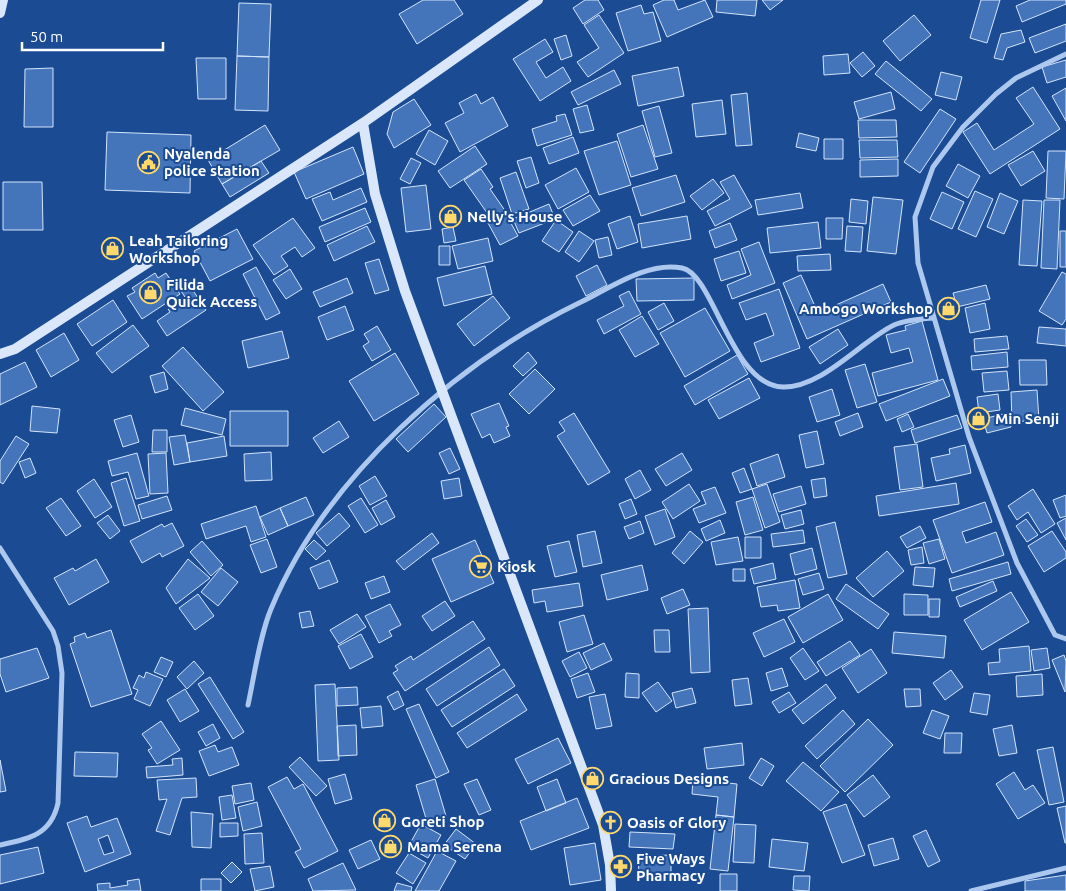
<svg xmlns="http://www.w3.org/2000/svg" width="1066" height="891" viewBox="0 0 1066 891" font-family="Ubuntu,sans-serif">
<rect width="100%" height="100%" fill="#1b4c93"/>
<path fill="#4475ba" stroke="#d3e4fb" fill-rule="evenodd" d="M423 0H454L463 14 417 44 399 14Z
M585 0H598L604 10 583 24 573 8Z
M664 0H674L678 10 705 0 713 17 667 37 653 5Z
M717 0H757L755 16 716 12Z
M762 0H783L770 10Z
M981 0H1000L987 43 970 38Z
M1030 0H1066V4L1022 22 1016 6Z
M239 3 271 4 269 57 237 56Z
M641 5 644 14 653 12 661 41 628 51 616 13Z
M599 15 624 53 588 77 577 62 599 48 584 25Z
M914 15 931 35 900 61 883 41Z
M1066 24V41L1035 53 1029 38Z
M1021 30 1025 42 1007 48 1003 60 994 58 1001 34Z
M566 35 572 56 561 60 554 39Z
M545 39 553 52 536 62 546 78 563 67 571 81 540 101 513 59Z
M863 52 875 66 862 77 850 63Z
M848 54 850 73 824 75 823 56Z
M237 56 269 57 268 111 235 110Z
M196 58H226V99H198Z
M1066 60V77L1047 83 1042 67Z
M886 61 932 99 921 111 875 74Z
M678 67 684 96 638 106 632 76Z
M53 68V127H24L25 69Z
M614 70 621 84 578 105 571 92Z
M941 72 962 77 956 100 935 95Z
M1033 87 1060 129 990 174 963 132 977 123 994 150 1034 124 1016 98Z
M1066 88V121L1052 96Z
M891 92 895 109 859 119 854 102Z
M747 93 752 145 736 146 731 95Z
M476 94 481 104 493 97 508 126 460 152 445 123 464 113 459 103Z
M414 99 431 125 394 148 387 134 393 112Z
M722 100 726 134 696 137 692 104Z
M587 105 594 130 580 133 573 109Z
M659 106 672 153 655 157 642 111Z
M940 109 956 119 920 173 904 162Z
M565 114 572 135 537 146 532 129 557 121 556 116Z
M858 120H896L897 137 859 138Z
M265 125 280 150 222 184 208 160Z
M643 125 658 169 631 177 617 134Z
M429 130 448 141 435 165 416 154Z
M107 132 191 135 190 193 105 190Z
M799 133 819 138 816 151 796 147Z
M573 137 579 153 549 164 543 148Z
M824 139H843V159H824Z
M859 140H897L898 157 860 158Z
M617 141 631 185 599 195 584 151Z
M475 146 487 164 450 188 438 171Z
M353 147 364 174 306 199 294 172Z
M1033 151 1045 171 1021 186 1008 165Z
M1048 151H1066L1064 199 1046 198Z
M531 157 539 183 526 188 517 161Z
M411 158 421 163 410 184 400 179Z
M898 159V176L860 177V160Z
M261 161 269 173 230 197 222 184Z
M958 164 980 176 968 198 946 186Z
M576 168 589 192 558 209 545 185Z
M481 169 493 187 490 189 506 212 492 220 464 180Z
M516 172 529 209 512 214 500 178Z
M676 175 685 202 641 216 632 188Z
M734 175 752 207 715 226 707 211 730 199 720 182Z
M713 179 724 193 702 210 690 196Z
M3 182H42L43 230H3Z
M426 185 431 229 406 232 401 188Z
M361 188 367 202 322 221 312 199 330 192 333 200Z
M975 191 993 199 976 237 958 229Z
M942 192 964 202 952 229 930 219Z
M800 193 803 208 758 215 755 200Z
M1000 193 1018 201 1004 234 987 227Z
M590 195 600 211 573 226 563 210Z
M873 197 903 200 896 254 867 251Z
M851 199 868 201 866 224 849 222Z
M1023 200 1042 201 1037 266 1019 265Z
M1044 200H1060L1057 269 1041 268Z
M549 204 555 219 519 233 513 219Z
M365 208 371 222 325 242 319 227Z
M506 214 518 236 500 245 488 223Z
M630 216 638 242 617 249 608 224Z
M687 216 691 239 642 248 638 224Z
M293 218 315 248 302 257 295 247 281 256 288 266 274 275 253 245Z
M826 218H843L842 239H826Z
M556 220 573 232 559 252 542 241Z
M818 222 821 248 770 253 767 228Z
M730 223 737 240 715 248 709 231Z
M367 226 375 242 334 261 327 245Z
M847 226 863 227 861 252 845 251Z
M453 227 456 241 444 243 442 229Z
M237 229 253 259 210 281 194 251Z
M579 231 594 241 579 262 565 252Z
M1060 231H1066V267H1060Z
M608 237 612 255 599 258 595 240Z
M488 238 493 261 458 269 452 246Z
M759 242 775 283 732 299 727 285 751 275 741 249Z
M439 246H450V265H439Z
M739 251 746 273 721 281 714 259Z
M830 254 831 270 798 271 797 256Z
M379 259 389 290 375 294 365 263Z
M597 265 607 285 586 296 576 276Z
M485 266 492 294 444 306 437 278Z
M256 267 280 313 266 320 243 274Z
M290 269 302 289 286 299 273 280Z
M1062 272 1066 274V319L1062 325 1039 311Z
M155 273 158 278 166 273 180 294 142 319 127 296 135 292 132 288Z
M801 275 818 313 883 284 891 302 807 339 783 283Z
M347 278 353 293 320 307 313 292Z
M694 278V300L637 301 636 279Z
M188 283 206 310 167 336 157 321 170 312 168 309 185 297 179 288Z
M986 285 990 299 957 307 953 293Z
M779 289 800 348 761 362 754 343 774 335 766 313 746 320 739 303Z
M629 291 641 314 604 334 597 320 624 306 619 296Z
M493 296 510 318 474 346 457 324Z
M113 300 127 322 92 346 77 324Z
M664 303 674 321 658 330 648 312Z
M985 303 990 329 970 333 965 308Z
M345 306 354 330 327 340 318 317Z
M705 308 730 351 685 377 660 333Z
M642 316 659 344 635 357 619 330Z
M922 321 938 380 878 396 872 373 913 362 909 348 891 353 886 335 906 330 905 326Z
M133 325 149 346 112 373 96 353Z
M377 326 391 350 372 361 363 346 369 342 364 334Z
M1039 327 1066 329V346L1037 343Z
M838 329 848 345 820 364 809 347Z
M282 331 289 358 248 368 242 341Z
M64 333 79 360 51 377 36 350Z
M1007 336 1009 349 975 352 974 339Z
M183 347 224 392 203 411 162 366Z
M528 352 537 363 523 376 513 366Z
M1007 352 1008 367 972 370 971 356Z
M395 353 419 394 374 421 349 381Z
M737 355 748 374 695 405 684 386Z
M1019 360H1046L1047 385H1020Z
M25 362 37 387 0 405V374Z
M865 364 877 402 857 408 845 370Z
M535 369 555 389 529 414 509 394Z
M1007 371 1009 390 984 392 982 373Z
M164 372 168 389 155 393 150 376Z
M749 378 760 398 719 419 708 400Z
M943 379 950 396 886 421 879 404Z
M832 389 840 415 817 422 809 397Z
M1037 390 1039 420 1012 422 1011 392Z
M998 394 1000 410 979 413 977 397Z
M499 403 509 426 506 427 510 436 494 443 490 434 482 438 471 414Z
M434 404 446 417 408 452 396 439Z
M32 406 60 409 57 433 30 431Z
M185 408 226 419 222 435 181 425Z
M230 411H288V446H230Z
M574 413 610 472 588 485 557 436 565 431 559 422Z
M858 413 863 427 840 436 835 422Z
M1007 413 1011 427 987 433 983 419Z
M908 414 914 427 902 432 897 419Z
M131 415 139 442 123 447 114 420Z
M957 415 962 428 915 443 911 430Z
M339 421 349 437 323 453 313 438Z
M153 430H167V452H152Z
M817 431 824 464 806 468 799 435Z
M185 435 190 462 174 465 169 437Z
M16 436 29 444 3 484 0 482V461Z
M224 436 227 456 190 462 187 443Z
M917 444 923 487 900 490 894 447Z
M965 445 971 473 936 481 931 458 950 454 949 449Z
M450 448 460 469 449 474 439 453Z
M271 452 272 480 245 481 244 454Z
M137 453 149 496 136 499 128 472 112 476 108 461Z
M166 453 168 493 150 494 148 454Z
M682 453 692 470 666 486 655 469Z
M778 454 785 477 757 486 750 464Z
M30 458 36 473 25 478 19 462Z
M744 468 752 489 740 493 732 473Z
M640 470 651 490 635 499 625 479Z
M375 476 387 496 370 505 359 486Z
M126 478 140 521 124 526 111 483Z
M459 478 462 496 444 499 441 481Z
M825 478 827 496 814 498 811 480Z
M94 479 112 507 95 518 77 491Z
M956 483 959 504 879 516 876 496Z
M689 484 700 501 673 519 662 502Z
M767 484 780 522 765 528 752 489Z
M801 486 806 504 779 512 773 494Z
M715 487 726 513 699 523 693 509 706 504 701 492Z
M1033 489 1055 524 1041 533 1028 512 1017 520 1008 506Z
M1066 495V516L1060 518 1053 500Z
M167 496 172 510 142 519 138 505Z
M306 497 314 515 288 526 280 508Z
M753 497 763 530 745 535 736 502Z
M61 498 81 526 66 536 46 508Z
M361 498 378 525 365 533 348 506Z
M631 499 637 514 625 519 619 504Z
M386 500 395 517 381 525 372 508Z
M985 502 992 522 962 532 966 543 996 532 1004 555 952 573 933 520Z
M256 506 266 537 251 542 246 526 206 539 201 524Z
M280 508 288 526 268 535 260 517Z
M665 509 675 537 655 545 645 516Z
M801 510 804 524 785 529 781 515Z
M339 513 350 526 327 546 316 533Z
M108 515 120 531 110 539 97 523Z
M1066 518V540L1057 523Z
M1026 519 1038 535 1027 542 1016 526Z
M720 520 725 533 706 541 701 529Z
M640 521 644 533 629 539 624 527Z
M835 522 847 574 828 578 816 527Z
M172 523 184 546 162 557 160 553 142 563 130 541 162 524 164 527Z
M920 526 926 538 907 548 900 537Z
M803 530 805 543 773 547 771 534Z
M595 531 602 563 583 567 577 535Z
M690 531 703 542 684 564 672 553Z
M1052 531 1066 552V558L1044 572 1028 546Z
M432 533 439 543 404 570 396 561Z
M738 537 743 561 716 565 711 542Z
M745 537H761V558H745Z
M267 539 277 567 261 573 250 545Z
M939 539 945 559 929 564 923 543Z
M314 540 326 551 316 560 305 549Z
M475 540 494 583 451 602 432 559Z
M202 541 223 565 211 576 190 552Z
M569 541 577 572 555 577 547 546Z
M922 547 924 563 911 565 908 550Z
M812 548 817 569 795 575 790 554Z
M887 551 904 571 873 597 856 578Z
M96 559 109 582 69 605 54 578 73 568 75 571Z
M188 559 210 578 176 604 166 588Z
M329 560 338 582 319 589 310 568Z
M1008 562 1011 574 952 591 949 579Z
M773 563 776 579 754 584 750 569Z
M642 565 648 590 607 600 601 575Z
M915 567 935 568 933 587 913 585Z
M221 568 238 582 218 606 201 592Z
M733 569H745V581H733Z
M819 573 824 589 803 595 798 579Z
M384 576 390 592 371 599 365 583Z
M795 580 800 608 778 611 777 605 761 607 757 587Z
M993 581 997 591 960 607 956 597Z
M579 583 583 606 547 612 545 601 534 603 532 590Z
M846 584 889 614 878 629 836 599Z
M683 589 690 605 667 614 661 598Z
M1011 592 1029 622 982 650 964 620Z
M198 594 214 616 195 630 179 608Z
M828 594 843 620 803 643 788 617Z
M904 594 928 595V615H904Z
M929 599H940L939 617H929Z
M445 601 455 616 432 631 422 616Z
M390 604 401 625 389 631 392 636 379 643 365 616Z
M708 608 710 672 691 673 688 609Z
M310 611 314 626 302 628 299 613Z
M357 614 366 627 339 644 330 630Z
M584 615 593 644 567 652 559 622Z
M784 619 795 642 764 657 753 633Z
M473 621 485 639 405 691 393 673 398 670 395 666 411 656 413 660Z
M111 630 132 694 91 707 70 644 75 642 74 637 85 633 87 638Z
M654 630H669L670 652H655Z
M894 632 946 636 944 658 892 653Z
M361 634 373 657 350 669 338 646Z
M850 641 860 655 826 676 817 662Z
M604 643 612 660 591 670 583 653Z
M1029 646 1031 671 989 675 988 663 1000 662 999 649Z
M489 647 500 665 437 706 426 689Z
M37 648 49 678 6 692 0 674V659Z
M803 648 819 671 805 680 790 658Z
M1047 648 1050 668 1034 671 1031 650Z
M871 649 887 673 858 693 842 668Z
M579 652 587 668 570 677 562 661Z
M1064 655 1066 661 1065 692 1052 660Z
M161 657 173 662 166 677 154 672Z
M194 661 204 673 187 689 177 677Z
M782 668 788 686 771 691 766 673Z
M504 669 515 686 452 727 441 710Z
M951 670 963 687 945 700 933 683Z
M146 672 163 679 150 706 134 699 138 690 133 688 139 675 144 678Z
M588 673 595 692 577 698 571 679Z
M626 673 639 674V698L625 697Z
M1042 674 1043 695 1017 697 1016 676Z
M210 677 244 732 233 739 198 684Z
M748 678 752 704 735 706 732 680Z
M658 682 672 701 656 712 642 693Z
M335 684 339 760 318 761 315 685Z
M826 684 836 698 803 724 792 710Z
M357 687 358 705 337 706V688Z
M692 688 696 703 676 708 672 693Z
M185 689 199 711 180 722 167 700Z
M904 689H920L921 706 906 707Z
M398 691 404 705 394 710 387 697Z
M789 692 796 703 779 713 772 702Z
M974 693 990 695 987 715 970 712Z
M517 694 527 710 467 748 457 733Z
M605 694 612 726 596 729 589 697Z
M419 704 449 772 436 778 406 709Z
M381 706 383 726 362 728 360 708Z
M843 710 855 724 817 759 805 746Z
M932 710 949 716 940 739 923 733Z
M868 719 893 745 845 792 820 766Z
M161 721 180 750 157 764 148 750 152 748 142 734Z
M213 724 220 738 206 746 198 732Z
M356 725 357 755 338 756 337 726Z
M1012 725 1017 753 999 756 993 729Z
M945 733H962L961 753H944Z
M558 738 571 763 528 784 515 759Z
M742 743 744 765 707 769 704 748Z
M215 745 218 752 232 747 239 765 209 776 199 751Z
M1053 747 1064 802 1049 805 1037 750Z
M75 752 118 753 117 777 74 776Z
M300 757 327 786 316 796 289 767Z
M182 758 183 775 147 778 146 767 173 765 172 759Z
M761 758 774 766 762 786 749 778Z
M0 760 6 791 0 792Z
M803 762 839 792 821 811 786 781Z
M1014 772 1025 790 1033 785 1045 803 1018 819 996 784Z
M345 774 352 799 335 804 328 779Z
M873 775 890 797 864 817 847 795Z
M287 777 294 789 303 784 338 851 304 868 295 852 301 849 268 787Z
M196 778 197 797 182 798 170 835 156 831 167 799 159 800 157 780Z
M435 779 446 816 427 822 416 785Z
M477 779 491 810 479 815 464 784Z
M557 779 566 803 546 811 537 787Z
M693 779 737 784 734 817 716 815 718 797 692 794Z
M251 783 254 800 235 804 232 786Z
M232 795 236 818 222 820 219 797Z
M577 798 589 828 531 850 520 821Z
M257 802 262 826 243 831 238 807Z
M846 804 865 855 842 863 823 812Z
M1066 806V843H1065L1057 808Z
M191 812 213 814 211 848 192 847Z
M716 815 734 817 728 871 710 869Z
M87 816 91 827 117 818 131 854 85 872 67 823ZM108 835 114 852 104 855 98 839Z
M220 823H238V836L220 837Z
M421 824 441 835 428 858 408 847Z
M735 824 756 825 754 863 733 862Z
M456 829 476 844 465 859 444 845Z
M926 830 940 861 928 867 913 836Z
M630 832 675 834 673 849 629 847Z
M262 833 264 863 245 864 244 834Z
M893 838 899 859 874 866 868 845Z
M772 839 808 843 804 871 769 867Z
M371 840 380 859 358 869 349 850Z
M595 843 601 880 570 885 564 848Z
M38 847 44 873 0 884V855Z
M437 851 456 861 439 891H415Z
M409 853 426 863 413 884 396 873Z
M671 855V874H639L638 856Z
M232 862 242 872 231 883 221 873Z
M343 863 356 890 313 891 308 879Z
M270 866 274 887 255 891 250 869Z
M720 874H737V891H720Z
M1066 875V891H1025V881Z
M794 876H810L809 891 793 890Z
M139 879 141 891H98L97 884 110 883V888L128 885 127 881Z
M201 879H221V891H201Z
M397 883 412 887 411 891H394Z"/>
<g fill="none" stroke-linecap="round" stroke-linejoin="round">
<path stroke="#acc8ef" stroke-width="5" d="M1066 54 1016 78 996 94 963 127 933 167 915 217 918 263 969 437 1017 563 1055 635 1066 639
M0 548 53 631 58 646 62 673 58 803C51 835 29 839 0 845
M248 705C254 677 260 635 271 609 325 478 455 363 581 302 610 288 648 261 682 268 714 274 731 386 783 387 822 388 861 341 894 325 906 320 920 319 933 318
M971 891 1066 868"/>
<path stroke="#dae7fb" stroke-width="10" d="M0 13 3 0
M363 123 375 194 405 291 603 825 610 865 611 891
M0 354 15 349 363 123 538 0"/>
</g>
<defs>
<symbol id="civic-ring" viewBox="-11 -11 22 22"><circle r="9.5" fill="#1b4c93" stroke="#ffd96b" stroke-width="1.5"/><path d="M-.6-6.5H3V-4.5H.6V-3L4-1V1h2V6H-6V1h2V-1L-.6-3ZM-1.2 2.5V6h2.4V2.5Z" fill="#ffd96b"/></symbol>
<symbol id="shop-ring" viewBox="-11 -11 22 22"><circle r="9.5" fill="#1b4c93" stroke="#ffd96b" stroke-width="1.5"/><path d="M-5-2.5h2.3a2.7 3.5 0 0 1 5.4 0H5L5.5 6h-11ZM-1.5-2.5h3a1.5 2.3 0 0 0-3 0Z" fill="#ffd96b"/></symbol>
<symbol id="supermarket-ring" viewBox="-11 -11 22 22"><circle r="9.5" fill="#1b4c93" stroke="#ffd96b" stroke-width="1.5"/><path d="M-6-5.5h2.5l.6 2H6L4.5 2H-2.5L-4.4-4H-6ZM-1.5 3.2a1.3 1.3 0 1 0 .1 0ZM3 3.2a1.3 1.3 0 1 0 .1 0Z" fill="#ffd96b"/></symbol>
<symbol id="church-ring" viewBox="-11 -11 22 22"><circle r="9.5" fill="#1b4c93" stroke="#ffd96b" stroke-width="1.5"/><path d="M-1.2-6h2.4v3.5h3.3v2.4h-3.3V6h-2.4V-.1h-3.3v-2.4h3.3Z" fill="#ffd96b"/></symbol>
<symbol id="pharmacy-ring" viewBox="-11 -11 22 22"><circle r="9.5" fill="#1b4c93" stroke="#ffd96b" stroke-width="1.5"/><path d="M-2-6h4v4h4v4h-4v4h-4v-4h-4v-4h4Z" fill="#ffd96b"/></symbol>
</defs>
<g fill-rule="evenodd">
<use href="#civic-ring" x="136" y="150" width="25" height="25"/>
<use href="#shop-ring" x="438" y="204" width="25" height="25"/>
<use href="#shop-ring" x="100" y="236" width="25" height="25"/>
<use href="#shop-ring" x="138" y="280" width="25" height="25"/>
<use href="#shop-ring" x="936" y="296" width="25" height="25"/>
<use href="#shop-ring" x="966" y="406" width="25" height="25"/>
<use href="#supermarket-ring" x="468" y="554" width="25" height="25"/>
<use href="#shop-ring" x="580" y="766" width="25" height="25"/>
<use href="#shop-ring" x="372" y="808" width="25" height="25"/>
<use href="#church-ring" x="598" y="810" width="25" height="25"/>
<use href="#shop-ring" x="378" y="834" width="25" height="25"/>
<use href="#pharmacy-ring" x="608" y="854" width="25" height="25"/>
</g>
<g text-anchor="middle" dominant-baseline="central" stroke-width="4" stroke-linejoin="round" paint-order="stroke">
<g font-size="15" font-weight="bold" fill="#fff" stroke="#1b4c93" text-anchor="start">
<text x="164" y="153">Nyalenda<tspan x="164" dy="17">police station</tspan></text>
<text x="467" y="216">Nelly's House</text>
<text x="129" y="240">Leah Tailoring<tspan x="129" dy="17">Workshop</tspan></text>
<text x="166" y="284">Filida<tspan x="166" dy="17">Quick Access</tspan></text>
<text x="933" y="308" text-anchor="end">Ambogo Workshop</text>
<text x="995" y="418">Min Senji</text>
<text x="497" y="566">Kiosk</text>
<text x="609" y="778">Gracious Designs</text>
<text x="401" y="821">Goreti Shop</text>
<text x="627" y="822">Oasis of Glory</text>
<text x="407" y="846">Mama Serena</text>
<text x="636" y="858">Five Ways<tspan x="636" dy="17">Pharmacy</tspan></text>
</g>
</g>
<path d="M22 42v8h141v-8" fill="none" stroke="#ffffff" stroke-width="2.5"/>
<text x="30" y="42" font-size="15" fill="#ffffff" stroke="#1b4c93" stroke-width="4" paint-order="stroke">50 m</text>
</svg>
